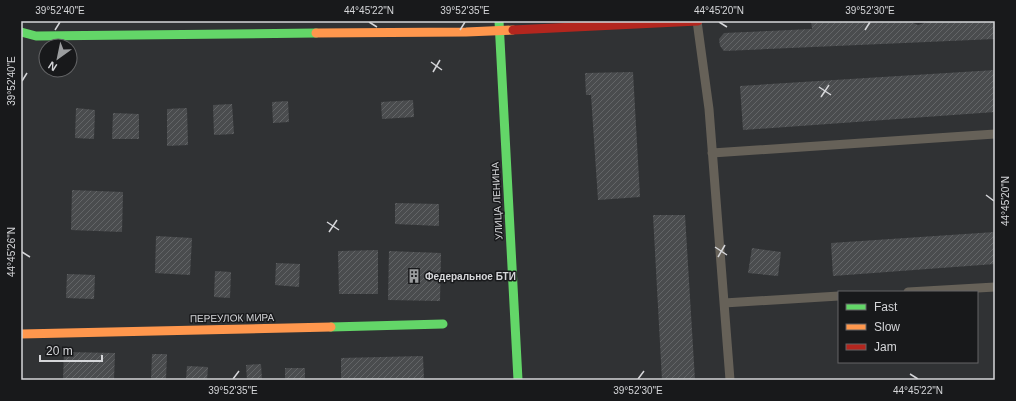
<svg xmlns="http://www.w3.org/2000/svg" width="1016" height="401" viewBox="0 0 1016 401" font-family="Helvetica,sans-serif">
<defs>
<pattern id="building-hatch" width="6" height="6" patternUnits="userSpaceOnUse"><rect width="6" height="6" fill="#4a4c4e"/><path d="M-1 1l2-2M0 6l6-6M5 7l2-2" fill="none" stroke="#636567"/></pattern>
</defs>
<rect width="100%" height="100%" fill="#303234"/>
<path fill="url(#building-hatch)" d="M811 21H909L918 25 930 21H995V39L724 51 720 46 719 39 724 33 812 29Z
M995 70V112L743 130 740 86Z
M633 72 640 197 598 200 591 95H586L585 73Z
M413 100 414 117 382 119 381 102Z
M288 101 289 122 273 123 272 102Z
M232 104 234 134 214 135 213 105Z
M76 108 95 110 94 139 75 138Z
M187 108 188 145 167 146V109Z
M113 113 139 114V139H112Z
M72 190 123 192 122 232 71 230Z
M395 203 439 204V226L395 224Z
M653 215H685L695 380H662Z
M995 232V264L833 276 831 243Z
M156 236 192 238 190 275 155 273Z
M752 248 781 252 778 276 748 273Z
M378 250V294H339L338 251Z
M389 251 441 253 440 301 388 300Z
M276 263 300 264 299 287 275 285Z
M215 271 231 272 230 298 214 297Z
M67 274 95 275 94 299 66 298Z
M64 352 115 353 114 380H63Z
M152 354H167L166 380H151Z
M423 356 424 380H341V358Z
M261 364 262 380H247L246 365Z
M187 366 208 367 207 380H186Z
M285 368H305V380H285Z"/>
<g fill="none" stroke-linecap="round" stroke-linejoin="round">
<path stroke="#666158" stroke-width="9" d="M697 21 709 109 730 380
M712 153 995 134
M908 292 995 287
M724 303 839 296"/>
<path stroke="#63d668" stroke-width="9" d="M499 21 518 380
M21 32 36 36 316 33
M331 327 443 324"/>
<path stroke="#ff974d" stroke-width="9" d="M316 33 466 32 513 30
M21 334 331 327"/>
<path stroke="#b3261e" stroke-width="9" d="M513 30 698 21"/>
</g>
<path fill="none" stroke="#d5d6d9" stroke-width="1.5" d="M369 22 377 27M719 22 727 27M55 30 60 22M460 30 465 22M865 30 870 22M431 62 442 70M433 72 440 60M22 81 27 73M819 87 831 95M821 97 829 85M986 195 994 201M327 222 339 230M329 232 337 220M715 247 727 255M22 252 30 257M718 257 725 245M910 374 918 379M233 379 239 371M638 379 644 371"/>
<defs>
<symbol id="building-bare" viewBox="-9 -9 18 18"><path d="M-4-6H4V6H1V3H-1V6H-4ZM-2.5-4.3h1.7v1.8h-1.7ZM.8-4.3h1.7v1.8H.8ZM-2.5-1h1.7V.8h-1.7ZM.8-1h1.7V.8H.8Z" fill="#9b9d9f" stroke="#18191b" stroke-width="2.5" paint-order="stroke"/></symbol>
</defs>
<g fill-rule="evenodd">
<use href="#building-bare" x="404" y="266" width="20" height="20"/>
</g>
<g text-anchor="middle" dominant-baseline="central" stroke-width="3" stroke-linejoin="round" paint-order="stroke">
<g font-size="10" fill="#d5d6d9" stroke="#18191b">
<text transform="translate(497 201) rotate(-93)">УЛИЦА ЛЕНИНА</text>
<text transform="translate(232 318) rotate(-1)">ПЕРЕУЛОК МИРА</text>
</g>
<g font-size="10" font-weight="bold" fill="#d5d6d9" stroke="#18191b" text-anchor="start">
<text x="425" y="276">Федеральное БТИ</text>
</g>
</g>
<rect width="1016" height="401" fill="none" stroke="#18191b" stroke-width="44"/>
<rect x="838" y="291" width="140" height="72" fill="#18191b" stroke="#646567"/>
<rect x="846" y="304" width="20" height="6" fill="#63d668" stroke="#646567"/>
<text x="874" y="311" font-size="12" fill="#d5d6d9">Fast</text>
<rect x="846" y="324" width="20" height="6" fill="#ff974d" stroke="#646567"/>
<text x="874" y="331" font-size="12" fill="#d5d6d9">Slow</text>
<rect x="846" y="344" width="20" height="6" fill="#b3261e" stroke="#646567"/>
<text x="874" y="351" font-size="12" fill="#d5d6d9">Jam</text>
<g transform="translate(58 58) rotate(213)"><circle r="19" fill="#18191b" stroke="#646567"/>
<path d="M0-3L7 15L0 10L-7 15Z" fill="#9b9d9f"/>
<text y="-6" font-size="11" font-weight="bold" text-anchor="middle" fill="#d5d6d9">N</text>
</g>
<path d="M40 355v6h62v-6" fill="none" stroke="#d5d6d9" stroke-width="2"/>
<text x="46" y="355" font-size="12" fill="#d5d6d9" stroke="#18191b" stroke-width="3" paint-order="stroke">20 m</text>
<rect x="22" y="22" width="972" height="357" fill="none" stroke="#d5d6d9" stroke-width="1.5"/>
<g font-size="10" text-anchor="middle" fill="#d5d6d9">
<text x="60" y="14">39°52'40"E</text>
<text x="369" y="14">44°45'22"N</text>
<text x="465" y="14">39°52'35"E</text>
<text x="719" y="14">44°45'20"N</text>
<text x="870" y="14">39°52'30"E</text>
<text transform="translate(11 81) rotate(-90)" y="4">39°52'40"E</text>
<text transform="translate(1005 201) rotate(-90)" y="4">44°45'20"N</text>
<text transform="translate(11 252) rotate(-90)" y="4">44°45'26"N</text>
<text x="233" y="394">39°52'35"E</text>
<text x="638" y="394">39°52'30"E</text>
<text x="918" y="394">44°45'22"N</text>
</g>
</svg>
